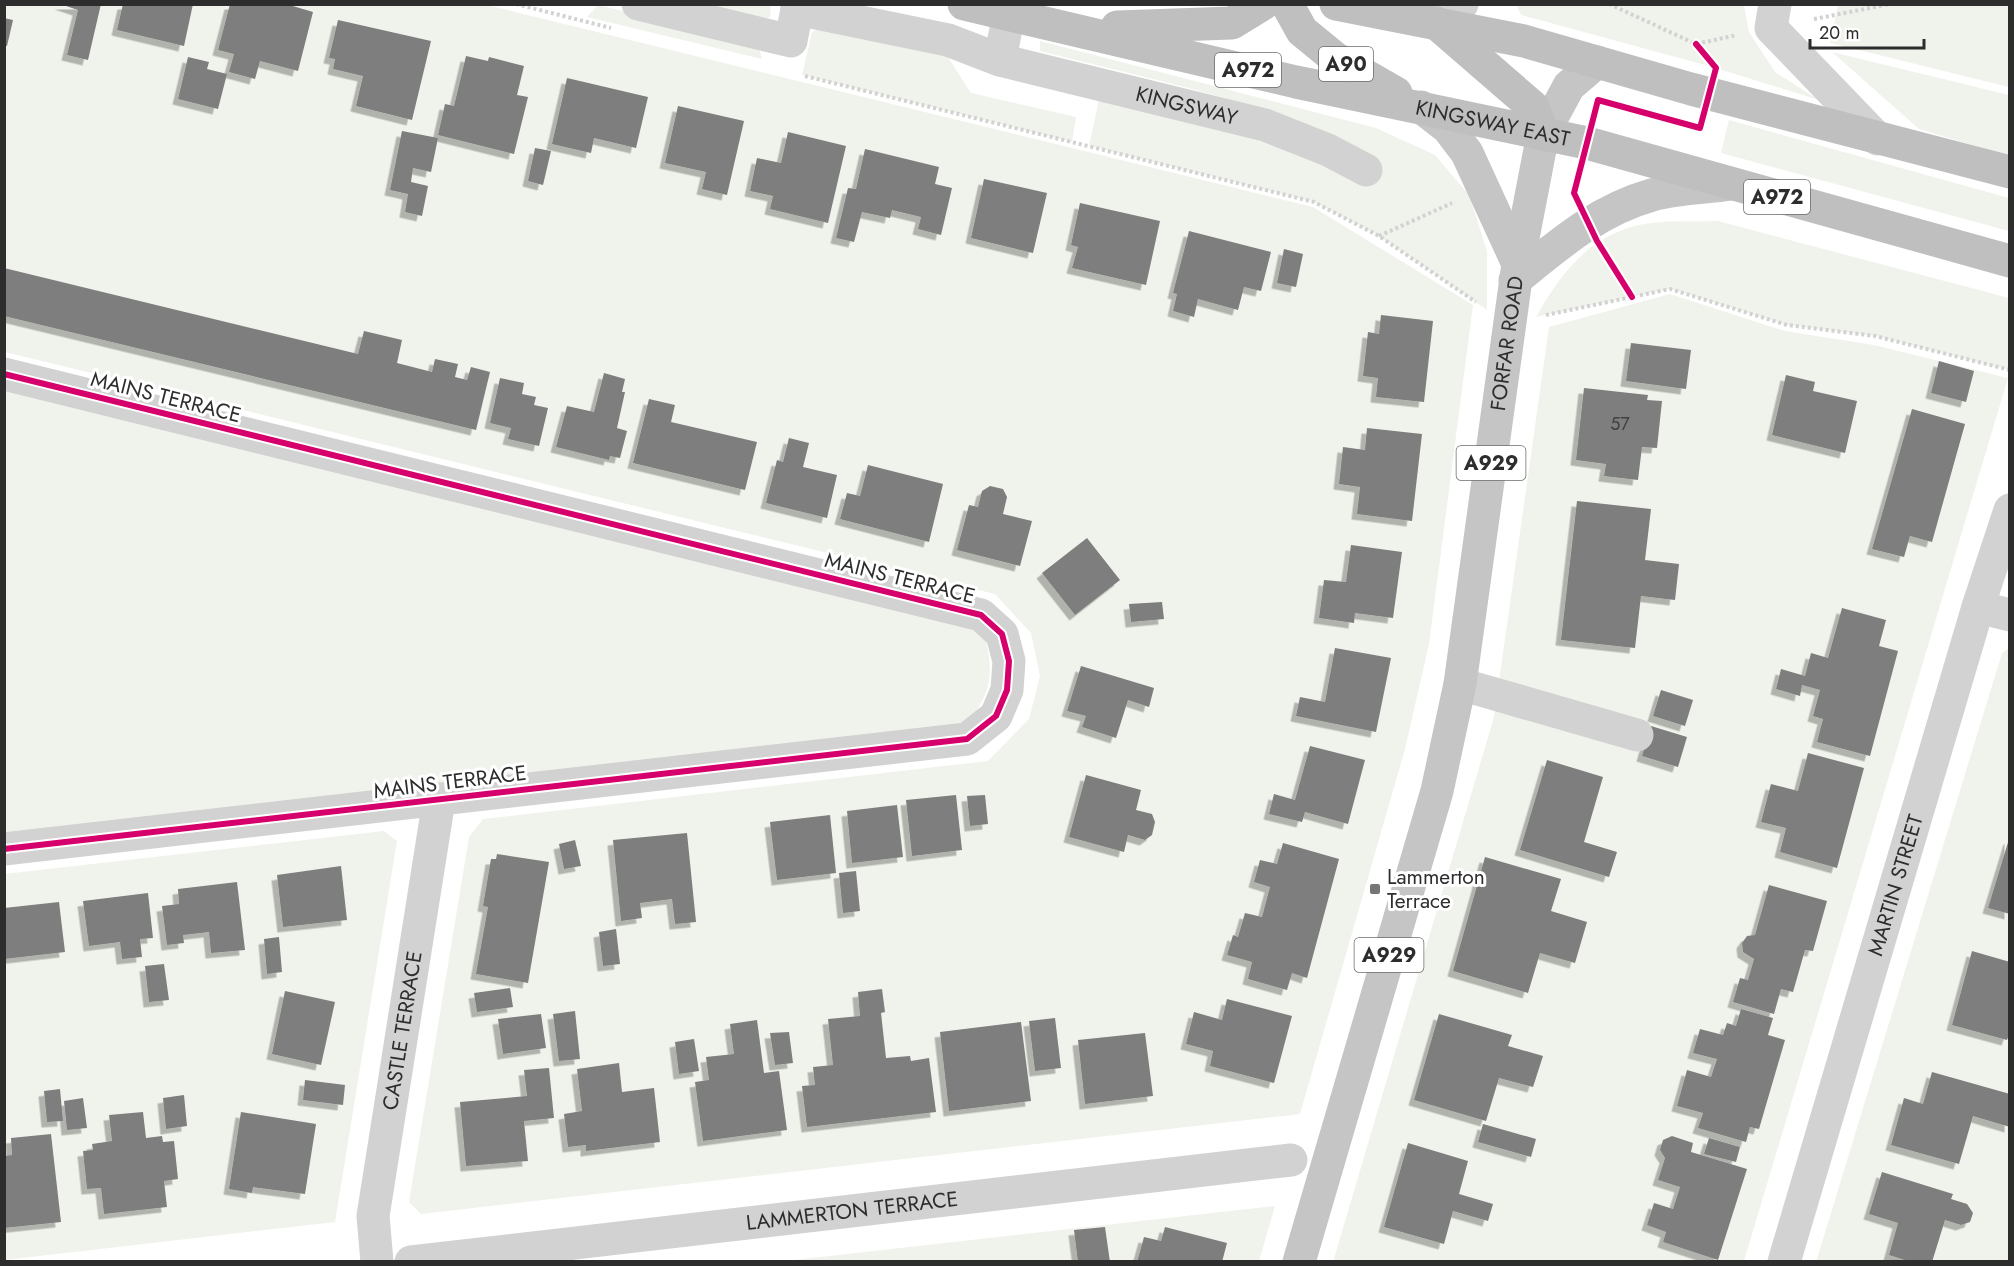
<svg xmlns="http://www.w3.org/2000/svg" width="2014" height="1266" viewBox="0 0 2014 1266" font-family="Jost,sans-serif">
<defs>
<filter id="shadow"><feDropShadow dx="-5.5" dy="5.5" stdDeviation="0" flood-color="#0004"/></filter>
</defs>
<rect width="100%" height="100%" fill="#fff"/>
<path fill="#f0f3eb" d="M5 5H487L1313 207 1473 305 1429 644 1405 749 1300 1114 421 1214 409 1202 469 837 483 819 988 761 1029 719 1040 676 1031 633 995 594 5 352Z
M598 5 758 44 762 59 587 17Z
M682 5H771L770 17 754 22Z
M1516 5H1744L1749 32 1775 72 1819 100 1716 68 1521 15Z
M1838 5H2009V87L1830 43Z
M832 23 942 48 971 93 1076 117 1072 142 802 75 812 32Z
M1040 41 1376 128 1435 155 1469 195 1487 251V310L1379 236 1314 202 1089 146 1100 95 1374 157C1277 103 1148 79 1040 51Z
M1832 52 2009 95V156L1919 129Z
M1729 120 2009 198V231L1721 153Z
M1718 221 2009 298V370L1875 336 1787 325 1670 289 1536 317C1561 273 1590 234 1644 224 1668 220 1694 222 1718 221Z
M1670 294 1785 331 1874 345 2008 378 1744 1261 1333 1262 1494 717 1549 327Z
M5 389 965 623 986 639C994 681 990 693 965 727L5 838Z
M2009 648V1261L1816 1262 2002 653Z
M384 831 397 841 335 1222 5 1260 4 874Z
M1275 1206 1259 1261H785Z"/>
<path fill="#7e7e7e" filter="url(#shadow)" d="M60 4H101L88 60 67 55 78 10Z
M123 4H193L184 46 117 30Z
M230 4H286L313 12 298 71 260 61 255 79 229 72 234 54 218 50Z
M4 18 13 20 7 46 4 45Z
M338 20 431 41 412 120 356 106 363 76 333 69 335 59 329 58Z
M466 56 488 61 489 57 524 66 517 95 528 97 514 154 438 135 445 104 454 106Z
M188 57 209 62 207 69 227 74 218 109 178 99Z
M567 78 648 97 636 148 594 138 591 153 552 144Z
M678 106 744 121 727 195 702 189 706 172 665 163Z
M402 131 438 138 431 172 413 168 411 182 428 186 422 216 405 212 408 194 390 190Z
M788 132 846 146 828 223 770 209 773 196 750 191 757 158 781 163Z
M535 148 551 151 543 185 528 181Z
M865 149 939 167 935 184 952 188 941 235 918 229 921 217 892 210 890 218 862 212 854 242 836 238 848 188 856 189Z
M984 179 1047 193 1033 253 971 238Z
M1080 203 1160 221 1146 285 1072 268 1078 247 1071 245Z
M1189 231 1271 252 1261 291 1244 287 1238 310 1198 299 1194 317 1173 311 1177 294 1173 293Z
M1284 249 1303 254 1296 287 1277 283Z
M4 268 358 354 364 331 402 340 397 363 432 372 435 359 458 364 455 377 467 380 471 367 490 372 476 430 4 316Z
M1381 315 1433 321 1424 402 1376 397 1378 378 1363 376 1368 332 1379 334Z
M1631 343 1691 350 1686 389 1626 381Z
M1939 361 1974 371 1966 402 1931 393Z
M604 373 625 379 622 392H625L617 428 627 431 620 458 610 456 609 460 556 447 567 406 594 412Z
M1786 375 1815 382 1813 391 1857 401 1845 453 1772 435Z
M500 378 524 383 522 394 536 397 534 405 548 408 539 446 508 439 511 428 490 423Z
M1584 388 1648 395 1647 400 1662 401 1657 448 1642 447 1638 480 1604 476 1606 464 1576 460Z
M649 399 675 405 671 422 757 442 745 490 633 463Z
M1912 409 1965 424 1932 542 1910 536 1904 557 1872 549Z
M1367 428 1422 434 1412 521 1357 514 1360 487 1339 484 1343 447 1365 450Z
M789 438 809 443 803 467 837 475 827 518 766 503 777 460 783 462Z
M868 465 943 484 929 542 840 519 847 493 860 496Z
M990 486 1003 489 1007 497 1003 514 1032 521 1020 566 957 550 969 505 978 507 982 491Z
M1577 501 1651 509 1645 560 1679 564 1675 600 1641 596 1635 648 1561 640Z
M1087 538 1120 580 1075 615 1042 573Z
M1351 545 1402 552 1393 618 1355 613 1354 623 1319 618 1324 580 1346 582Z
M1162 602 1164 619 1131 622 1129 604Z
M1842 608 1886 620 1879 646 1898 651 1870 756 1817 742 1823 719 1813 716 1820 690 1802 685 1800 696 1776 689 1781 669 1805 676 1811 653 1828 658Z
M1335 648 1391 658 1376 732 1296 716 1300 697 1325 702Z
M1081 666 1154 688 1149 707 1128 700 1116 738 1082 727 1086 716 1067 711Z
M1661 690 1693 700 1685 726 1653 716Z
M1651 726 1687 737 1678 767 1642 756Z
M1310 746 1365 760 1348 824 1305 812 1302 822 1269 814 1274 794 1295 800Z
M1808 753 1864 768 1837 868 1780 852 1786 828 1761 822 1771 784 1798 791Z
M1547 760 1603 777 1584 842 1617 852 1609 877 1520 850Z
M1086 775 1141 790 1136 810 1152 814 1155 822 1152 835 1145 840 1128 835 1124 852 1069 837Z
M956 795 962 850 912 856 906 800Z
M985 795 988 824 970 826 967 796Z
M897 805 903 857 852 863 847 811Z
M830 815 836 873 777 880 770 822Z
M687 833 696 922 675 924 672 899 640 903 642 918 621 921 613 840Z
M2009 839H2010V914L1988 908Z
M575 840 581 866 564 869 559 844Z
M1283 843 1339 859 1307 978 1292 973 1287 990 1248 979 1252 962 1227 955 1233 935 1238 937 1245 913 1262 917 1270 887 1254 882 1260 860 1277 864Z
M497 854 549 862 528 983 476 974 488 907 483 906 491 859H496Z
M1485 857 1561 879 1551 911 1587 922 1575 963 1540 953 1528 993 1453 971Z
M341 866 347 920 283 927 277 875Z
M856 871 860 911 843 913 839 873Z
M237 882 245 950 211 953 209 932 183 935 184 943 167 945 162 906 179 904 178 889Z
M1769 885 1827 901 1813 951 1805 950 1793 992 1781 989 1774 1014 1733 1002 1740 978 1748 980 1754 959 1743 952 1742 943 1747 936 1755 935Z
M148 893 153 938 140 939 142 957 122 959 120 942 89 946 83 901Z
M59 902 65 952 4 959V908Z
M616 929 620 964 603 966 599 932Z
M279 937 282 972 267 974 264 939Z
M1972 951 2010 962V1032L2007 1040 1952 1025Z
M164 964 169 1000 149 1002 145 966Z
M510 988 513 1007 477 1012 474 993Z
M882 989 885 1012 881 1013 886 1058 910 1056 911 1061 929 1058 936 1112 807 1127 802 1086 815 1085 813 1067 833 1065 828 1019 860 1016 858 992Z
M285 991 335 1002 321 1065 272 1054Z
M1227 999 1292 1016 1274 1083 1210 1066 1213 1051 1186 1044 1194 1012 1222 1020Z
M1741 1009 1773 1018 1768 1035 1785 1040 1759 1129 1750 1127 1746 1142 1698 1128 1703 1113 1677 1106 1687 1070 1711 1077 1717 1059 1693 1053 1700 1029 1723 1035 1727 1023 1736 1026Z
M575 1011 580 1059 559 1061 553 1014Z
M541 1014 546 1048 503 1054 498 1019Z
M1439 1014 1512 1035 1508 1046 1543 1056 1533 1087 1499 1078 1486 1121 1414 1100Z
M1055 1018 1061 1068 1035 1071 1029 1021Z
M757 1020 764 1073 779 1071 787 1130 703 1141 695 1082 709 1080 706 1057 734 1054 730 1024Z
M1021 1022 1031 1101 949 1111 940 1032Z
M789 1032 793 1063 775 1065 770 1033Z
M1145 1033 1153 1096 1085 1104 1078 1040Z
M694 1039 699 1071 679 1074 675 1042Z
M619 1063 622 1092 654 1088 660 1142 586 1151V1145L568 1147 564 1114 582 1111 577 1069Z
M549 1068 554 1118 524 1121 528 1161 466 1166 460 1102 527 1096 524 1070Z
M1932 1072 2010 1094V1127L1973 1116 1959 1164 1891 1145 1904 1098 1923 1104Z
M305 1080 345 1085 343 1105 303 1100Z
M60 1089 63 1121 47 1122 44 1091Z
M184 1095 187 1126 166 1129 163 1098Z
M83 1098 87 1128 67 1130 64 1101Z
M143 1112 146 1138 162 1136 163 1142 174 1141 178 1179 164 1181 167 1207 104 1214 101 1188 87 1189 83 1151 93 1150 92 1144 112 1141 109 1115Z
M241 1112 316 1124 305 1194 253 1187 252 1193 229 1189Z
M1483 1124 1536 1139 1531 1157 1478 1142Z
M51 1134 61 1222 4 1228V1156L12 1155 11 1138Z
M1672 1136 1693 1143 1691 1152 1747 1169 1718 1260 1663 1242 1666 1232 1647 1225 1654 1203 1673 1209 1680 1187 1658 1180 1665 1158 1660 1150 1663 1140Z
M1709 1138 1740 1147 1736 1162 1704 1154Z
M1408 1143 1468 1161 1459 1194 1493 1204 1488 1221 1453 1211 1444 1244 1384 1227Z
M1882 1172 1953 1194 1951 1199 1967 1204 1973 1213 1970 1222 1961 1225 1945 1220 1932 1262H1911L1889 1255 1898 1223 1869 1214Z
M1105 1227 1110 1262H1078L1074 1230Z
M1165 1227 1227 1243 1222 1262H1137L1144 1237 1161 1241Z"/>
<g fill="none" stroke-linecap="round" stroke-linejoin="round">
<path stroke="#d2d2d2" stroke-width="4" stroke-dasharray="3 3" stroke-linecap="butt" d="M516 4 611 28
M1609 4 1696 44 1737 35
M1814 19 1890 4
M805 76 1314 202 1379 236 1476 302
M1379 236 1452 203
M1546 315 1670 289 1787 325 1875 336 2010 370"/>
<g stroke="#d2d2d2" stroke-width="33">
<path d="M638 4 791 41 798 4"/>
<path d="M1775 4 1771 28 1878 139"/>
<path id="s1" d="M797 9 948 40 1000 60 1265 125 1328 150 1366 170"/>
<path d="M1436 23 1462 4"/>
<path d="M1000 60 1009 13"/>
<path d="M4 374 981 615 1002 634 1009 661 1007 690 996 716 967 739 4 849"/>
<path d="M1978 607 2010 615"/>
<path d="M1460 684 1637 735"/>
<path id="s2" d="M377 1262 373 1216 439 800"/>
<path id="s3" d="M411 1262 1291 1160"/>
<path id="s4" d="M1784 1262 1978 607 2010 510"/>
</g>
<g stroke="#c5c5c5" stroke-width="33">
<path d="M1421 107 1448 128 1467 153 1518 264"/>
<path d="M1515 280C1558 245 1598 210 1652 195 1677 188 1706 188 1731 184"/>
<path id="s5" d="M1299 1262 1437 791 1460 684 1518 264 1543 134 1569 86 1597 62"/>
</g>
<g stroke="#bfbfbf" stroke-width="33">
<path id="s6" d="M964 4 1296 82 1587 143 2010 261"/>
<path d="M1287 4 1302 31 1335 58 1396 93"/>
<path d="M1336 4 1524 41 1691 89 2010 172"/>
<path d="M1436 23 1533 107 1543 134"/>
<path d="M1117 27 1232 23 1263 4"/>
</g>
<defs>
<path id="cycleway" d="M1632 297 1597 241 1574 193 1598 100 1700 128 1716 68 1696 44
M4 374 981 615 1002 634 1009 661 1007 690 996 716 967 739 4 849"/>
</defs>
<use href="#cycleway" stroke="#fff" stroke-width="10"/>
<use href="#cycleway" stroke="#d6006c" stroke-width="6"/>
</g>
<rect fill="#767676" stroke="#fff" stroke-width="2" x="1369" y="883" width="12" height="12" rx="3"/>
<g text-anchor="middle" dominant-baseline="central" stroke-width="6" stroke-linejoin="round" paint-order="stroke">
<g font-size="18" fill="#414141">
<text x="1620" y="424">57</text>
</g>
<g fill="#fff" stroke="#6c6c6c" stroke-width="1.5">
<rect x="1319" y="47" width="54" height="34" rx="4.5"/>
<rect x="1215" y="53" width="66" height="34" rx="4.5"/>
<rect x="1744" y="180" width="66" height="34" rx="4.5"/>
<rect x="1456.5" y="446" width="69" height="34" rx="4.5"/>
<rect x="1354.5" y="938" width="69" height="34" rx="4.5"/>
</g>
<g font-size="20" font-weight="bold" fill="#2d2d2d">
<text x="1346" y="64">A90</text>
<text x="1248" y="70">A972</text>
<text x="1777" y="197">A972</text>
<text x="1491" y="463">A929</text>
<text x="1389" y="955">A929</text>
</g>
<g font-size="21" fill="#2d2d2d" stroke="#fff">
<text stroke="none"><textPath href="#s1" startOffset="402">KINGSWAY</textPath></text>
<text stroke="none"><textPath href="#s6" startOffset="542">KINGSWAY EAST</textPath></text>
<text stroke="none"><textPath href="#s5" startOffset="944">FORFAR ROAD</textPath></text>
<text transform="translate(166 397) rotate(14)">MAINS TERRACE</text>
<text transform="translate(900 578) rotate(14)">MAINS TERRACE</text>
<text transform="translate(450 782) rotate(-7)">MAINS TERRACE</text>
<text stroke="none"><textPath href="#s4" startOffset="393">MARTIN STREET</textPath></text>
<text stroke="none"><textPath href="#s2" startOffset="234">CASTLE TERRACE</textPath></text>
<text stroke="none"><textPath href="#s3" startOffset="444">LAMMERTON TERRACE</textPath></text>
</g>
<g font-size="21" fill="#2d2d2d" stroke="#fff" text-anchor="start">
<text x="1387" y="877">Lammerton<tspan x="1387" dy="24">Terrace</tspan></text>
</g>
</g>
<rect width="2014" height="1266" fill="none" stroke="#2d2d2d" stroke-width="12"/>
<path d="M1810 39v9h114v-9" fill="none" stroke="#2d2d2d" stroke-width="3"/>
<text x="1819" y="39" font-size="18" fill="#2d2d2d" stroke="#ffffff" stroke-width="4.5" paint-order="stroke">20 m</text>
</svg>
